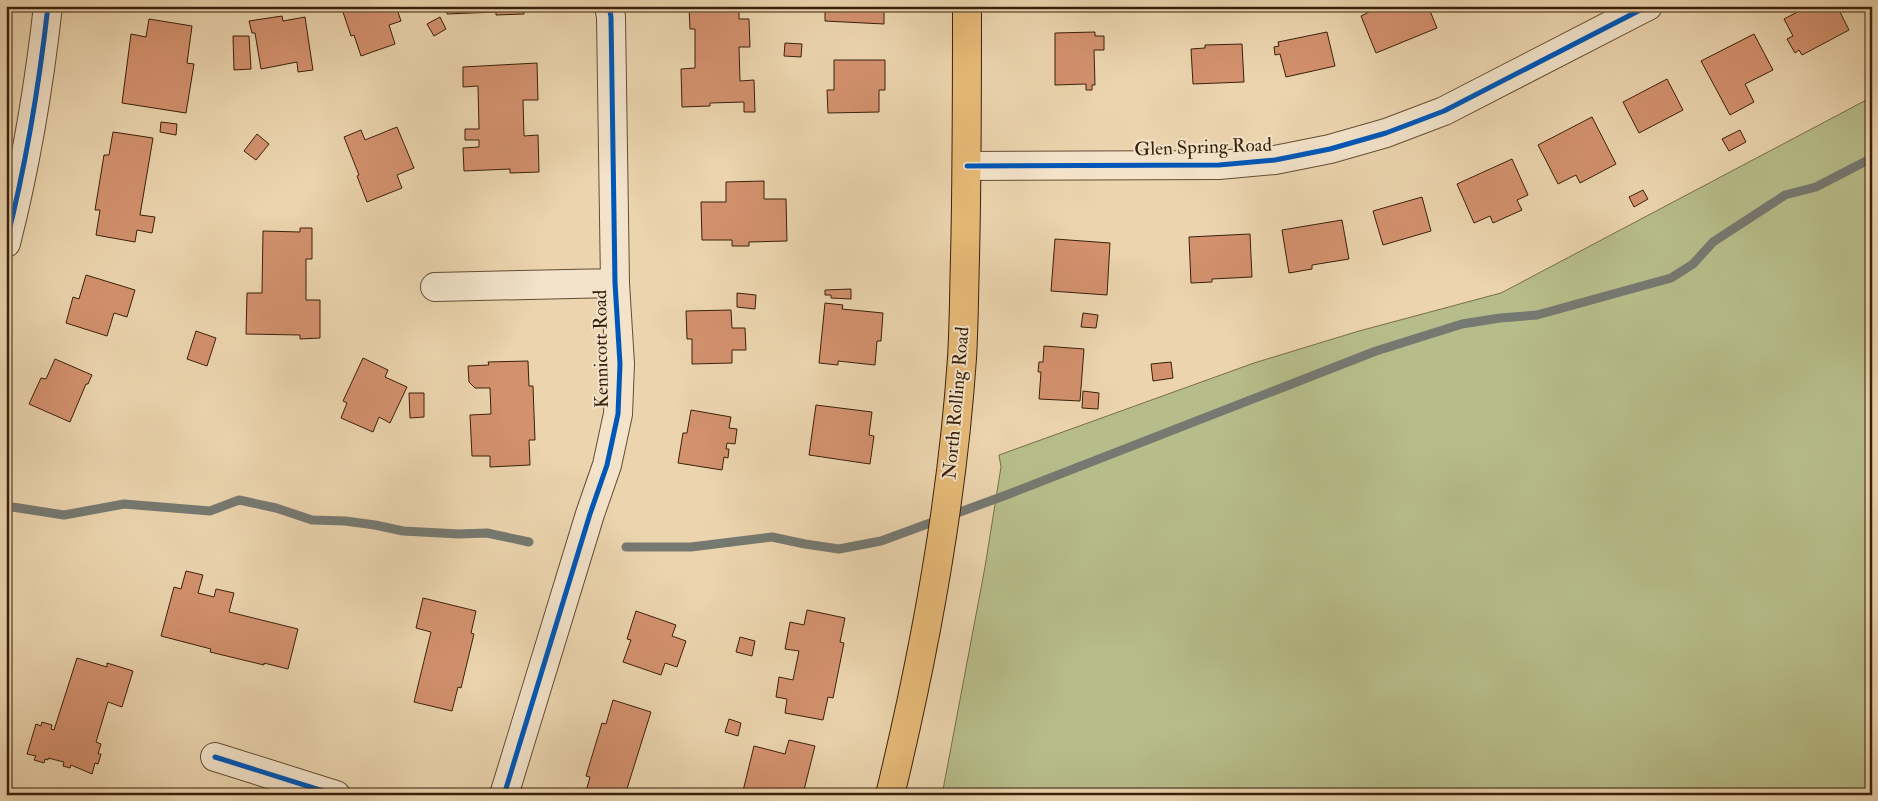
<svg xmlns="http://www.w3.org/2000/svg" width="1878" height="801" viewBox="0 0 1878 801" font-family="'IM FELL Double Pica',serif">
<rect width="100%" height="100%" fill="#ebd4ae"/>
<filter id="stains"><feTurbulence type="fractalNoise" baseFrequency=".004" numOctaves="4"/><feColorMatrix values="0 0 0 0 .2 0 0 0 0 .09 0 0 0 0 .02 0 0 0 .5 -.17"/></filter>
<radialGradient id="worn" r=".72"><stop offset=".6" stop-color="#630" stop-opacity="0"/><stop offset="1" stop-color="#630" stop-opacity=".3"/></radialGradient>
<path fill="#b7bd8a" stroke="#786e4a" d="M1872 97V795H942L985 567 1001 467 999 455 1254 363 1359 331 1501 293Z"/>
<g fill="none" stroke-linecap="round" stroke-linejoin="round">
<path stroke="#767971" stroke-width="9" d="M6 506 64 515 124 504 210 511 239 500 276 508 312 520 345 521 375 525 403 531 459 534 487 533 529 542
M626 547H691L772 537 805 544 839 549 881 541 1009 494 1376 351 1462 324 1500 318 1537 315 1671 278 1693 264 1713 242 1785 195 1816 187 1872 158"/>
</g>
<path fill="#d3916e" stroke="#3a200a" d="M341 6H396L401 21 389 25 395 44 361 56 354 35 351 36Z
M447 6H524V14L496 15V12L447 14Z
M689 6H739V19H749L750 47H739L740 81 754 80 755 112H744V102L710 103V106L682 107 681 69 695 68V29H690Z
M825 6H884V24L825 21Z
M1369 6H1428L1437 28 1376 53 1361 16 1371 11Z
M1809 6H1837L1849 30 1802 55 1799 50 1795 53 1787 39 1793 36 1784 19Z
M282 16 283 21 305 17 313 70 298 72 297 62 261 69 255 33H252L249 21Z
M440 17 446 29 434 36 427 24Z
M149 19 192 26 187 63 194 64 186 113 122 103 131 34 146 37Z
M1095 32V36H1104V50H1094L1095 85H1092V90H1086V84L1055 85V33Z
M1327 32 1335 66 1286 77 1280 54 1275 55 1274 47 1279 46 1278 42Z
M1754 34 1773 70 1745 84 1754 102 1730 115 1701 61Z
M233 36H249L251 69 234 70Z
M785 43 802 44 801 57 784 56Z
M1242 44 1244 82 1193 84 1191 49 1205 48V45Z
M834 60H885V90H879V112L828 113 827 90H834Z
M537 63 538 100H523L524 136 538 135 539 172 510 173V169L464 171 463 148 479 147V140H465V129H479L478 86 463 87V67Z
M1667 79 1683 110 1639 133 1623 102Z
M1592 117 1616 164 1580 183 1576 175 1558 184 1538 145Z
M161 122 177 124 176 135 160 132Z
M397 127 414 168 397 175 402 188 367 202 357 176 359 175 344 137 361 130 365 140Z
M1740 130 1746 142 1729 151 1722 139Z
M113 132 153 138 140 215 155 217 152 233 137 230 135 242 96 235 100 210H95L104 155H109Z
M257 134 269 144 256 160 244 151Z
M1512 159 1528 195 1517 200 1522 210 1493 223 1490 216 1474 223 1457 184Z
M764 181V199H786L787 241 749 242V246H732V240H702L701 202H726V182Z
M1643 190 1648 199 1634 207 1629 197Z
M1422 197 1431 231 1383 245 1373 211Z
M1342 220 1349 259 1312 265V269L1289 273 1282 230Z
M300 228H312V259H306V300H320V338L300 339V335L246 334 247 293H262L263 231 300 232Z
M1250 234 1252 277 1212 279V282L1191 283 1189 237Z
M1055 239 1110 243 1107 295 1051 291Z
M86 275 135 290 127 317 114 313 107 336 66 323 73 297 79 299Z
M851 289V299L831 298V295H825V290Z
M737 293 756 295 755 309 737 307Z
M825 303 843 305 842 309 883 313 881 341H877L875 365 838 361V365L819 363Z
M731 310 732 328H745L746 350H732V363L692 364V339H687L686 311Z
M1083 313 1098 315 1096 328 1081 327Z
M196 331 216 338 207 366 187 359Z
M1044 346 1084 349 1080 401 1039 399 1041 372H1038L1039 362H1043Z
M363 358 388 370 385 377 407 387 390 423 379 417 373 432 341 418 347 403 343 401Z
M55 359 92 375 88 384H86L70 422 29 404 41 378 46 379Z
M528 361 529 386H533L535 440H529L530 465 490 467V456H472L470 415 491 414 490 388H475L469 382 468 366 489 365 488 362Z
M1171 362 1173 378 1153 381 1151 364Z
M1083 391 1099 393 1098 409 1082 408Z
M409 393H424V417L410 418Z
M816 405 872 412 869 435 874 436 870 464 809 455Z
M691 410 731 417 729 428 737 429 735 444 727 443 726 449H729L728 458 724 457 722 470 678 463 683 433H687Z
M186 571 203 575 198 593 214 597 216 589 234 593 229 612 298 629 288 669 264 663V665L210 652 211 649 161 636 174 587 181 589Z
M423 598 476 611 471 633 474 634 461 688 458 687 452 711 414 702 431 632 416 628Z
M807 610 845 618 840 642 844 643 833 698 828 697 823 720 785 713 787 699 776 697 779 677 793 680 799 651 785 649 790 622 804 625Z
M636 611 676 625 672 636 686 641 677 667 665 663 661 675 623 662 631 640 627 639Z
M740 637 755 641 752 656 736 652Z
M77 658 107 667V663L133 671 122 707 108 702 96 742 101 744 98 754H101L98 764 95 763 92 774 71 765 70 768 63 766 64 762 48 758V760L45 759 44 763 34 760 36 756 27 754 36 724 41 726 42 722 52 725 51 729 54 730Z
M613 700 651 712 625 795H585L590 777 586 776 602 723 606 724Z
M729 719 741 723 738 736 725 732Z
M789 740 815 746 803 794 789 790 787 795H742L754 746 785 754Z"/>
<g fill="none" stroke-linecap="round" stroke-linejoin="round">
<defs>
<path id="minor" d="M967 166 1219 165 1275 160 1330 149 1386 133 1444 111 1648 6
M6 243C26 165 39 86 48 6
M435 287 615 283
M215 757 336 795
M504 795 590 514 607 465 618 414 620 364 615 283 611 17 609 6"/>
<path id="major" d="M890 795C925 651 952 506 962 358 964 325 964 291 965 258 967 174 967 90 967 6"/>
</defs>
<use href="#minor" stroke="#664d33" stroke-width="30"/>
<use href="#major" stroke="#3a200a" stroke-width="30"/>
<use href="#minor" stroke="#f2e3ca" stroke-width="28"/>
<use href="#major" stroke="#e6ba77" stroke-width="28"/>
<defs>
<path id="cycleway" d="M967 166 1219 165 1275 160 1330 149 1386 133 1444 111 1648 6
M6 243C26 165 39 86 48 6
M215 757 336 795
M504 795 590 514 607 465 618 414 620 364 615 283 611 17 609 6"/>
</defs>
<use href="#cycleway" stroke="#f2e3ca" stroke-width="8"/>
<use href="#cycleway" stroke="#0057b8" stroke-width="5"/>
</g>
<g text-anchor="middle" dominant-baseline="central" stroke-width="4" stroke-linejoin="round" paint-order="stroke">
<g font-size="19" fill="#3a200a" stroke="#f2e3ca">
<text transform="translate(1203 147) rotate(-2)">Glen Spring Road</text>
<text transform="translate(601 349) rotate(-91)">Kennicott Road</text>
<text transform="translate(956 403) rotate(-85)">North Rolling Road</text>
</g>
</g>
<rect width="1878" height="801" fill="none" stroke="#ebd4ae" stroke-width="25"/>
<rect x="8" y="8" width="1863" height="786" fill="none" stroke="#3a200a" stroke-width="2.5"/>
<rect x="12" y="12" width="1853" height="776" fill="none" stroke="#3a200a"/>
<rect width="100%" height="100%" filter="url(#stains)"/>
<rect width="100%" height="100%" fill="url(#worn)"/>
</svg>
